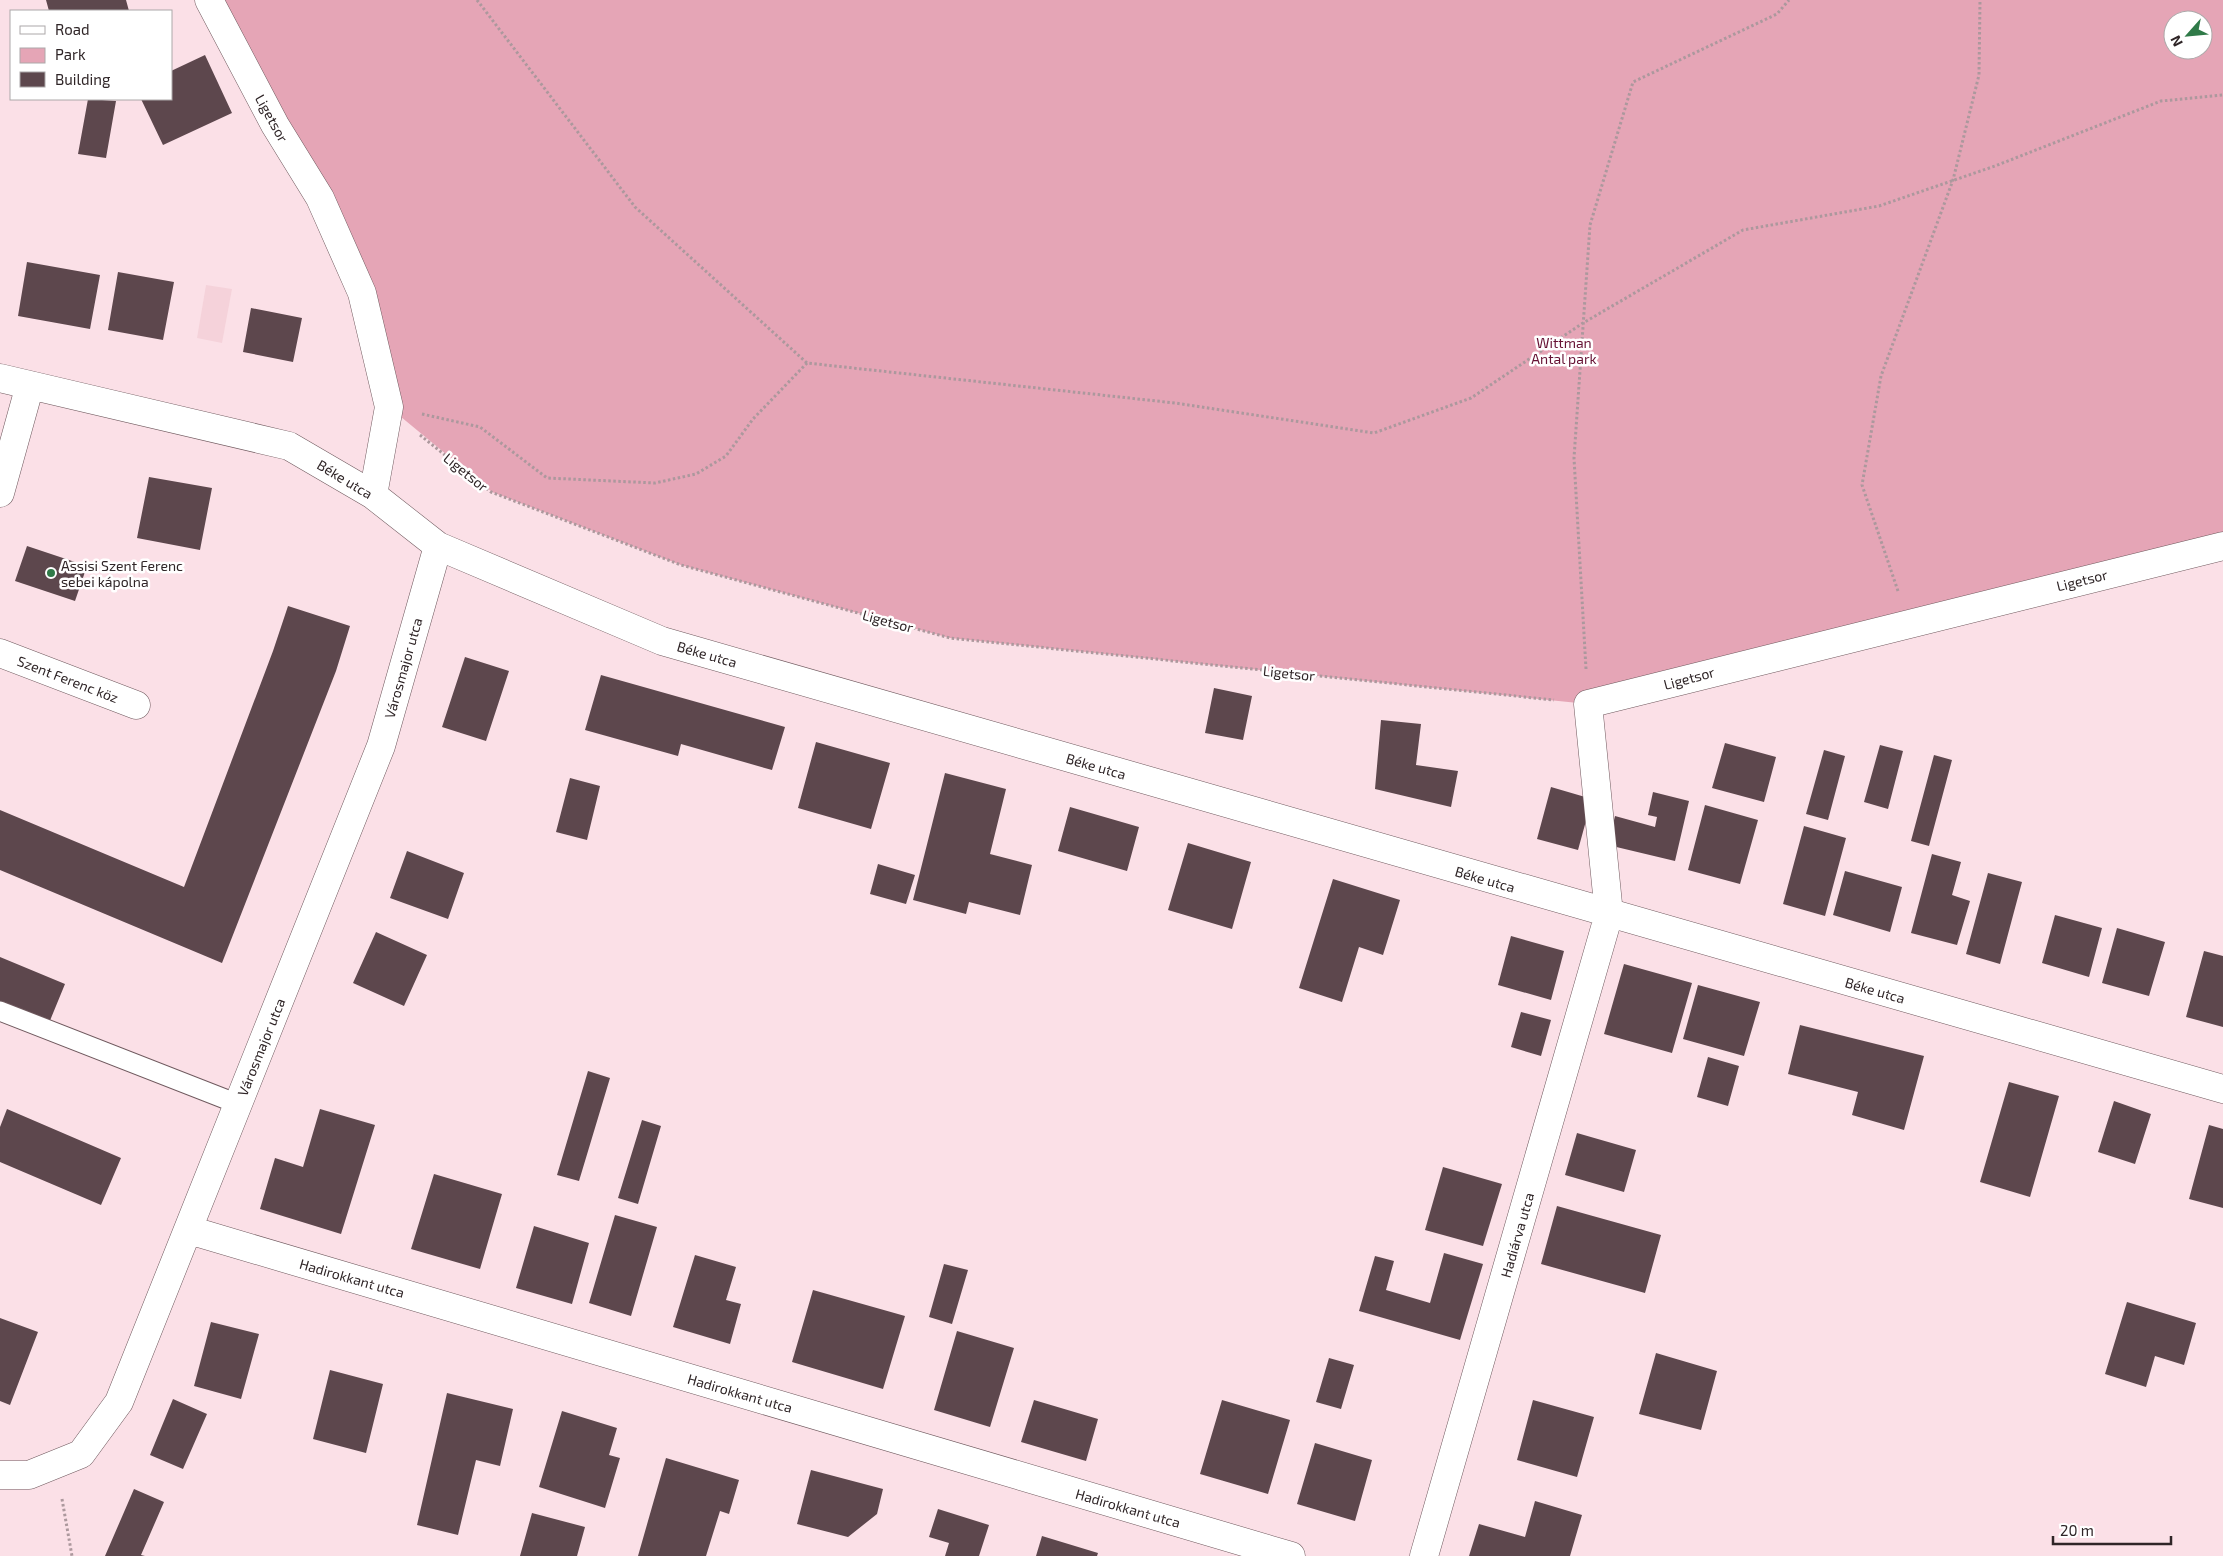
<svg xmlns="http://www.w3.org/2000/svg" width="2223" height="1556" viewBox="0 0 2223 1556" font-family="'Exo 2',sans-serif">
<rect width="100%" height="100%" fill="#fbe0e7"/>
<path fill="#f5d2da" d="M206 285 232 289 222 343 197 338Z"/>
<path fill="#e5a5b6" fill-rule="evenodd" d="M209 0H2223V546L1588 704 950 638 681 565 492 492 389 407 362 293ZM2173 20H2203V50H2173Z"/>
<path fill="#5d474d" d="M46 0H126L129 11H49Z
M205 55 232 113 163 145 141 99H171V71Z
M88 99 116 101 106 158 78 154Z
M27 262 100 275 90 329 18 316Z
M118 272 174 282 163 340 108 330Z
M251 308 302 318 293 362 243 352Z
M149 477 212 488 200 550 137 538Z
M27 546 87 566 75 601 15 581Z
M288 606 350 626 336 671 222 963 0 870V810L184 887 273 651Z
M465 657 509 671 486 741 442 727Z
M601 675 785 727 772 770 681 744 678 756 585 730Z
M1214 688 1252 696 1243 740 1205 733Z
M1381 720 1421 724 1416 765 1458 771 1451 807 1375 789Z
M816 742 890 763 871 829 798 808Z
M1725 743 1776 757 1764 802 1712 788Z
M1880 745 1903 751 1888 809 1864 802Z
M1824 750 1845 756 1828 820 1806 814Z
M1934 755 1952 760 1929 846 1911 841Z
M945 773 1006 789 990 854 1032 865 1020 915 969 902 966 914 913 900Z
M570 778 600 786 587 840 556 832Z
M1551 787 1592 799 1578 850 1537 839Z
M1653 792 1689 801 1675 861 1608 845 1615 816 1655 827 1657 817 1648 815Z
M1705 805 1758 820 1740 884 1688 870Z
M1070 807 1139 827 1127 871 1058 851Z
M1804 826 1846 838 1825 916 1783 904Z
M1188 843 1251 862 1232 929 1168 910Z
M407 851 464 873 448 919 390 898Z
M1932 854 1961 862 1952 895 1970 901 1957 945 1911 933Z
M878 864 915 875 906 904 870 894Z
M1845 871 1902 887 1890 932 1833 915Z
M1988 873 2022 882 2000 964 1966 954Z
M1333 879 1400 900 1383 955 1359 947 1342 1002 1299 988Z
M2055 915 2102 928 2089 977 2042 963Z
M2117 928 2165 942 2149 996 2102 983Z
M376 932 427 955 404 1006 353 983Z
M1511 936 1564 951 1551 1000 1498 985Z
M2204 951 2223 956V1027L2186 1017Z
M0 957 65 984 49 1023 0 1003Z
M1624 964 1692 983 1672 1053 1604 1034Z
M1698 985 1760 1002 1744 1056 1683 1039Z
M1521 1012 1551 1020 1541 1056 1511 1047Z
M1800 1025 1924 1056 1904 1130 1852 1115 1858 1092 1788 1074Z
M1708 1057 1739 1066 1728 1106 1697 1097Z
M588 1071 610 1078 579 1181 557 1175Z
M2009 1082 2059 1096 2030 1197 1980 1182Z
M2114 1101 2151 1114 2135 1164 2098 1152Z
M7 1109 121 1158 101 1205 0 1162V1127Z
M320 1109 375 1125 341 1234 260 1209 275 1158 303 1167Z
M642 1120 661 1126 638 1204 618 1198Z
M2209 1125 2223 1129V1208L2189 1199Z
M1577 1133 1636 1150 1624 1192 1565 1175Z
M1443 1167 1502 1184 1483 1246 1425 1230Z
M434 1174 502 1194 480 1269 411 1249Z
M1557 1206 1661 1235 1645 1293 1541 1264Z
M615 1215 657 1227 631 1316 589 1303Z
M534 1226 589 1243 572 1304 516 1288Z
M1444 1253 1483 1264 1460 1340 1359 1311 1375 1256 1394 1261 1386 1290 1430 1303Z
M695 1255 736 1267 726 1300 741 1304 730 1344 673 1327Z
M944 1264 968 1270 952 1324 929 1317Z
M813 1290 905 1316 883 1389 792 1362Z
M2127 1302 2196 1323 2184 1365 2155 1356 2146 1387 2105 1374Z
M0 1318 38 1332 10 1405 0 1401Z
M211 1322 259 1334 241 1399 194 1386Z
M957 1331 1014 1348 990 1427 934 1410Z
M1656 1353 1717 1371 1701 1430 1639 1414Z
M1329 1358 1354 1365 1341 1409 1316 1402Z
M330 1370 383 1384 366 1453 313 1439Z
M447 1393 513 1409 500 1466 476 1460 458 1535 417 1525Z
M173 1399 207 1414 183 1469 150 1455Z
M1034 1400 1098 1419 1086 1461 1021 1442Z
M1222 1400 1290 1420 1268 1494 1200 1474Z
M1533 1400 1594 1417 1577 1477 1517 1460Z
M562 1411 617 1428 609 1455 620 1458 605 1508 539 1487Z
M1315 1443 1372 1460 1355 1521 1297 1504Z
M666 1458 739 1480 729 1514 720 1511 706 1556H638Z
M811 1470 883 1489 877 1514 848 1537 797 1524Z
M134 1489 164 1502 141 1555 145 1556H105Z
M1535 1501 1582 1515 1570 1556H1469L1479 1524 1525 1537Z
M938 1509 989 1525 979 1556H945L949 1543 929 1537Z
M532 1513 585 1527 577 1556H520Z
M1042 1536 1098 1553 1097 1556H1036Z"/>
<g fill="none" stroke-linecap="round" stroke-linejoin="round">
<defs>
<path id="service" d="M0 1011 238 1104"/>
<path id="minor" d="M209 0 275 125 320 198 362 293 389 407 373 495
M0 378 289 446 373 495 438 546 662 641 2223 1089
M0 493 30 385
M0 653 136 705
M189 1230 1291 1556
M0 1475H29L81 1454 119 1402 381 746 438 546
M1424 1556 1609 914 1588 704 2223 546"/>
</defs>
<use href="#service" stroke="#6f595e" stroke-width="21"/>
<use href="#minor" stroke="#6f595e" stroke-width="29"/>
<path stroke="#ac989d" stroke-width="3" stroke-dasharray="2.5 2.5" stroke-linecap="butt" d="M477 0 635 207 807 363 1175 403 1374 433 1471 398 1583 323 1743 230 1879 206 1995 166 2161 101 2223 95
M422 414 480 427 547 478 655 483 696 474 726 456 753 419 807 363
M420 435 491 492 681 565 950 638 1554 700
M1898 591 1862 485 1881 376 1953 180 1979 75 1980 0
M1586 669 1574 458 1590 225 1633 82 1777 14 1789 0
M62 1499 72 1556"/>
<use href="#service" stroke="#fff" stroke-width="19"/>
<use href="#minor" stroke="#fff" stroke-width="28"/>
</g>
<circle fill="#2f7a48" stroke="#fff" stroke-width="2" cx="51" cy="573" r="5"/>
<g text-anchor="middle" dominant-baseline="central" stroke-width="5" stroke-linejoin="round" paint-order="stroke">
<g font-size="14" fill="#2f2527" stroke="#fff">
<text transform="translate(272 118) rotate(61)">Ligetsor</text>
<text transform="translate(466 472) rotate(39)">Ligetsor</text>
<text transform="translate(345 479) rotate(31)">Béke utca</text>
<text transform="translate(2082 580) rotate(-14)">Ligetsor</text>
<text transform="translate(888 621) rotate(15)">Ligetsor</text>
<text transform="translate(707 654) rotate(16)">Béke utca</text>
<text transform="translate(403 668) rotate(-74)">Városmajor utca</text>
<text transform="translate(1289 673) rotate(6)">Ligetsor</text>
<text transform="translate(1689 678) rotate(-15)">Ligetsor</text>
<text transform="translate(68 679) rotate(21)">Szent Ferenc köz</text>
<text transform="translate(1096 766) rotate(16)">Béke utca</text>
<text transform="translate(1485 879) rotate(16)">Béke utca</text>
<text transform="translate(1875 990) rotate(16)">Béke utca</text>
<text transform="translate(261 1047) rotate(-68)">Városmajor utca</text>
<text transform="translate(1517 1235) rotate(-74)">Hadiárva utca</text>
<text transform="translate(352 1278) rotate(16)">Hadirokkant utca</text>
<text transform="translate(740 1393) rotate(16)">Hadirokkant utca</text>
<text transform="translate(1128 1508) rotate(16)">Hadirokkant utca</text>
</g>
<g font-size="14" fill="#661234" stroke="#fff">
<text x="1564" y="342">Wittman<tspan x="1564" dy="16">Antal park</tspan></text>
</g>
<g font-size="14" fill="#2f2527" stroke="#fff" text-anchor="start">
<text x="61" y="565">Assisi Szent Ferenc<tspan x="61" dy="16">sebei kápolna</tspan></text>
</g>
</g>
<rect x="10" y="10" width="162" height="90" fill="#ffffff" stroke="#aca8a9"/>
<rect x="20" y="26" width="25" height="8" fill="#ffffff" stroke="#aca8a9"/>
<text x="55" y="35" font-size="15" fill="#2f2527">Road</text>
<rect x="20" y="48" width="25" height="15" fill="#e5a5b6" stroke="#aca8a9"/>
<text x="55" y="60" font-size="15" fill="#2f2527">Park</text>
<rect x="20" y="72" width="25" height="15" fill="#5d474d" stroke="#aca8a9"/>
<text x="55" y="85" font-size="15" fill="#2f2527">Building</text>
<g transform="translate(2188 35) rotate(243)"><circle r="24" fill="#ffffff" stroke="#aca8a9"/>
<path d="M0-4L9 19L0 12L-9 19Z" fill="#2f7a48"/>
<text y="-8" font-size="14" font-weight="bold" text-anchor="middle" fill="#2f2527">N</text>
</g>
<path d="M2053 1536v8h118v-8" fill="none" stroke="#2f2527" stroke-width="2.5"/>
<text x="2060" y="1536" font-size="15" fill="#2f2527" stroke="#ffffff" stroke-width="4" paint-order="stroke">20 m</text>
</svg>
